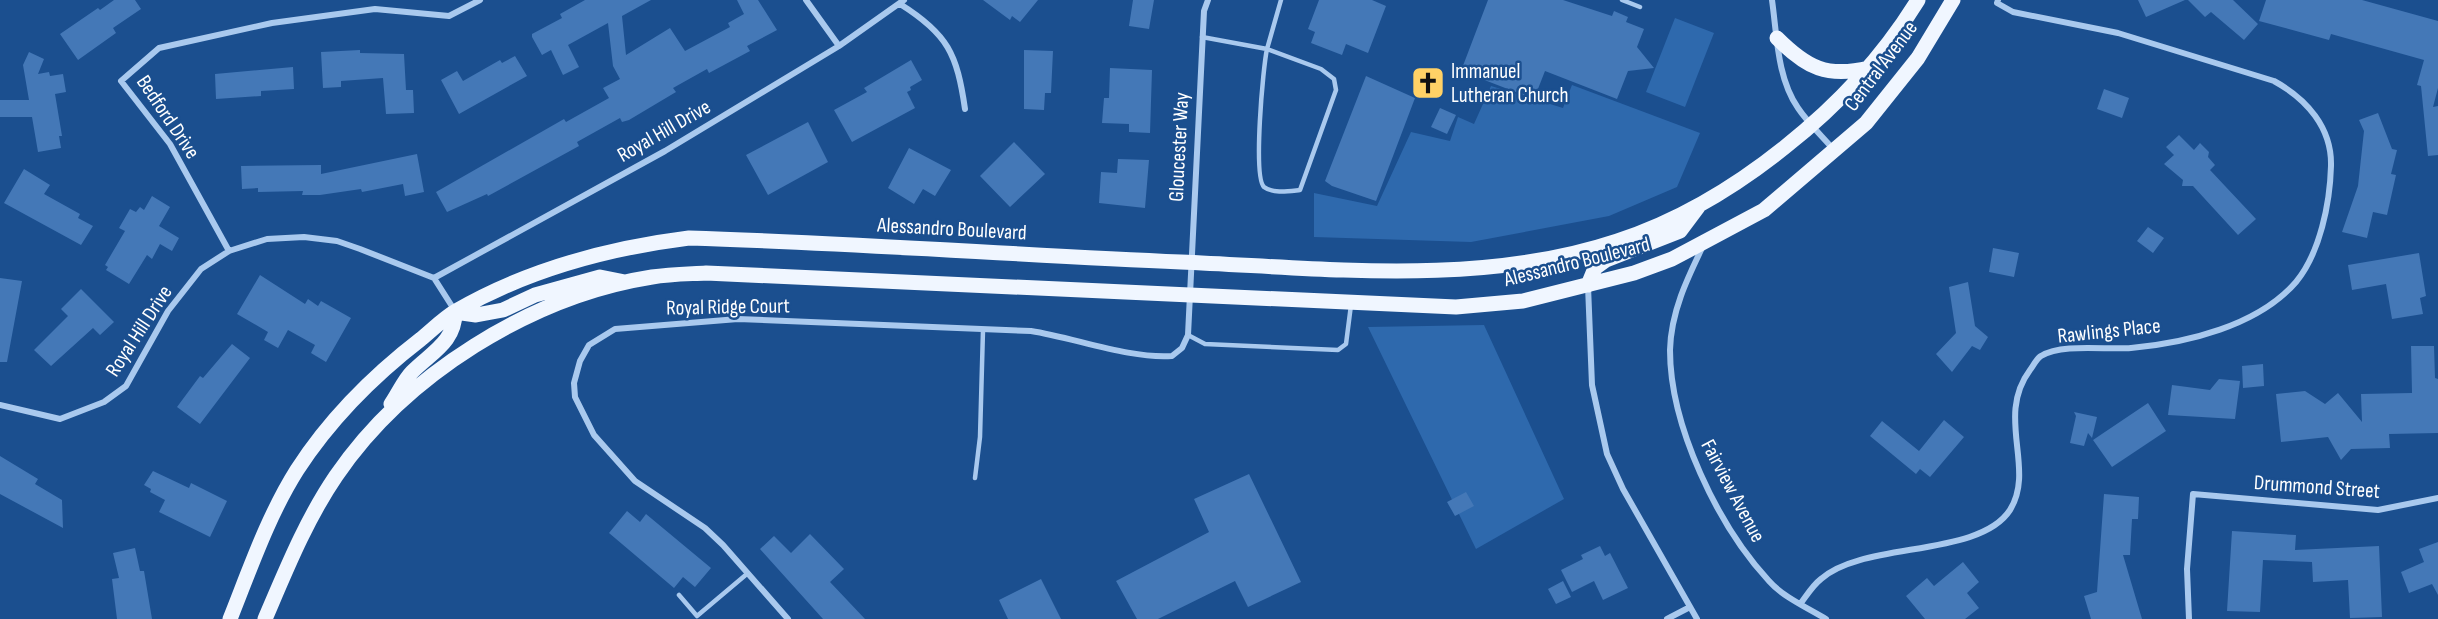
<svg xmlns="http://www.w3.org/2000/svg" width="2438" height="619" viewBox="0 0 2438 619" font-family="'Sofia Sans Condensed',sans-serif">
<rect width="100%" height="100%" fill="#1b4f8f"/>
<path fill="#2e69ad" d="M1675 18 1714 33 1685 107 1646 92Z
M1572 85 1700 133 1677 187 1609 216 1471 242 1314 237V193L1377 206 1411 132 1450 141 1458 117 1474 124 1491 86 1563 108Z
M1484 325 1564 499 1476 549 1368 327Z"/>
<path fill="#4478b7" d="M114 0H135L141 9 113 28 116 33 78 60 60 34 98 8 100 10Z
M585 0H651L622 16 626 55 670 28 685 51 730 27 728 23 744 14 737 0H758L777 30 747 46 750 51 709 73 707 69 673 88 676 92 629 120 622 122 620 118 577 142 579 146 488 196 487 194 447 212 436 192 564 119 566 122 609 98 603 88 620 79 613 66 608 23 568 45 579 67 563 75 551 50 542 55 532 37V34L562 18 560 14Z
M983 0H1038L1020 22 1012 16 1010 20Z
M1133 0H1154L1149 29 1129 26Z
M1319 0H1372L1386 6 1368 53 1346 44 1342 55 1311 43 1315 32 1308 29Z
M1488 0H1563L1612 16 1614 11 1628 17 1626 22 1644 29 1637 47 1654 68 1628 71 1617 99 1545 71 1534 99 1461 71Z
M2138 0H2185L2146 17Z
M2188 0H2233L2258 24 2244 40 2211 12 2205 17Z
M2266 0H2362L2438 21V88L2433 107 2438 106V155L2428 156 2421 86 2417 85 2424 60 2331 34 2329 40 2259 21Z
M360 50V53L404 54 406 90H413L414 113 386 114 383 78 341 81V87L323 88 321 52Z
M1024 50 1053 51 1051 93H1045L1044 110 1024 109Z
M29 52 44 59 38 74 49 72 50 76 63 74 66 92 55 94 62 136H59L61 148 38 152 32 117H0V100H29L23 65Z
M515 56 527 76 459 114 441 80 457 71 463 81 500 60 502 63Z
M911 60 922 80 910 87 911 90 907 92 915 108 852 142 834 110 867 92 864 88Z
M293 67 294 89 261 91V96L216 99 215 74Z
M1110 68 1152 70 1150 133 1129 132V124L1102 123 1104 98H1109Z
M1366 76 1415 98 1376 201 1332 186 1325 181Z
M2104 89 2129 98 2122 118 2097 109Z
M1440 108 1456 115 1447 134 1431 127Z
M2378 113 2392 149 2397 150 2391 174 2396 175 2387 215 2373 212 2367 238 2342 232 2358 186 2364 131 2359 120Z
M808 122 828 162 768 195 746 155Z
M2179 135 2194 150 2200 143 2209 152 2208 157 2215 165 2210 170 2256 219 2238 235 2193 186H2182L2183 180 2164 164 2174 155 2166 147Z
M1014 142 1045 174 1010 207 980 176Z
M909 148 951 170 935 196 923 189 914 204 888 188Z
M417 154 424 192 405 196 403 184 362 192 361 189 320 195H302L303 191 258 192V188L242 189 241 166 321 165V174Z
M1118 159 1149 160 1145 208 1099 203 1101 172 1117 173Z
M24 169 50 185 44 194 80 214 78 218 93 226 81 245 4 203Z
M152 196 170 207 159 226 179 238 172 251 160 244 152 259 147 255 129 284 106 270 108 267 105 265 125 231 119 228 130 209 136 212 140 207 144 210Z
M2148 227 2164 238 2153 253 2137 241Z
M1993 248 2019 253 2014 277 1989 272Z
M2419 253 2426 296 2420 298 2423 314 2392 319 2386 284 2352 290 2348 265Z
M260 275 305 304 308 299 318 306 321 301 351 318 326 362 311 353 315 345 288 330 278 348 264 340 268 332 237 314Z
M0 278 22 281 7 362H0Z
M1968 282 1975 326 1988 337 1980 350 1972 346 1952 372 1936 354 1956 333 1949 287Z
M81 289 114 322 100 335 93 328 51 366 34 350 68 316 61 309Z
M232 344 250 358 200 424 177 407 200 376 203 378Z
M2411 346H2434L2435 378 2438 379V433L2389 434 2390 448 2351 449 2341 460 2328 437 2281 442 2276 394 2305 391 2325 404 2338 393 2362 422 2361 394 2412 393Z
M2263 364 2264 386 2243 388 2242 366Z
M2219 379 2240 381 2235 419 2168 415 2172 385 2210 390Z
M2148 403 2166 431 2112 467 2093 440Z
M2074 412 2097 417 2092 438 2088 433 2084 446 2070 443 2076 416Z
M1944 420 1964 437 1930 477 1920 469 1916 474 1870 436 1882 421 1919 451Z
M0 456 38 479 35 484 62 500 63 528 0 494Z
M153 471 189 488 191 483 227 501 210 537 159 512 165 500 150 492 151 489 144 485Z
M1249 474 1301 582 1248 607 1235 581 1158 619H1137L1116 581 1209 532 1194 499Z
M1466 492 1474 506 1455 516 1447 502Z
M2104 494 2139 497 2138 519H2132L2130 555H2123L2142 619H2091L2084 596 2097 592Z
M627 511 640 522 646 514 711 568 695 587 683 577 674 588 609 533Z
M2232 531 2296 535 2295 550 2379 546 2382 617 2350 618 2348 580 2313 582 2312 562 2263 560 2260 612 2227 611Z
M810 534 844 569 830 582 865 619H823L760 549 774 536 791 553Z
M2438 542V595L2432 584 2409 593 2401 572 2424 562 2419 549Z
M1600 546 1605 556 1610 553 1628 588 1603 600 1594 581 1572 592 1561 570 1583 559 1581 555Z
M135 548 140 571H144L152 619H117L112 579 119 578 113 553Z
M1963 562 1979 582 1967 593 1979 608 1965 619H1925L1906 596 1927 578 1934 586Z
M1041 579 1061 619H1008L999 600Z
M1563 581 1571 597 1556 604 1548 589Z"/>
<g fill="none" stroke-linecap="round" stroke-linejoin="round">
<path stroke="#a9c9ee" stroke-width="4.5" d="M1622 0 1640 7
M1202 37 1267 49 1281 0
M1267 49 1321 69 1334 79 1336 90 1300 190C1290 191 1273 194 1264 187 1253 177 1263 67 1267 49Z
M1188 335 1205 344 1338 350 1346 344 1351 305
M975 478 980 437 983 330
M679 595 697 616 748 573"/>
<path stroke="#a9c9ee" stroke-width="6" d="M806 0 839 46
M1772 0C1777 35 1777 78 1798 108 1808 123 1822 136 1834 150
M900 4C948 34 957 54 965 109
M1703 246C1687 279 1671 312 1670 350 1670 426 1718 526 1769 581 1783 597 1808 608 1826 619
M229 251 170 144 121 81 159 48 272 23 375 9 449 16 480 0
M434 278 665 151 839 46 904 0
M1588 286 1592 385 1607 454 1623 489 1697 619
M0 405 60 419 104 402 126 386 168 311 201 269 229 251 267 239 304 237 337 241 360 249 434 278 455 311
M1801 603C1807 595 1813 585 1821 579 1863 541 1979 558 2010 510 2036 468 1995 417 2030 370 2033 366 2037 358 2041 356 2062 343 2106 350 2131 348 2186 343 2258 326 2296 282 2320 253 2330 203 2331 166 2332 128 2307 99 2274 81L2118 33 2013 12 1997 3 1998 0
M788 619 723 545 705 528 635 481 594 435 575 397 574 383 580 361 589 345 615 329 738 319 1031 331C1075 338 1130 359 1172 356L1182 348 1188 335 1204 11 1208 0
M1667 619 1690 607
M2189 619 2187 569 2193 494 2378 510 2438 498"/>
<path stroke="#f0f6ff" stroke-width="15" d="M1777 38C1807 68 1827 78 1869 68
M1588 285 1595 268 1606 260 1680 231 1698 207
M455 312 476 315 503 310 535 295 600 277 625 282
M391 404C398 394 404 380 412 372 432 352 455 342 455 312
M230 619C250 569 268 516 297 470 330 419 373 376 421 339 432 330 444 318 456 311 527 270 609 248 689 238 853 243 1017 255 1181 262 1324 268 1479 287 1617 241 1679 221 1735 187 1785 147 1838 105 1883 57 1918 0
M265 619C286 570 306 520 336 476 405 375 531 296 652 277 670 274 688 274 706 273L1456 307 1523 301 1634 273 1672 259 1764 210 1866 123 1918 58 1953 0"/>
</g>
<defs>
<symbol id="church-square" viewBox="-11 -11 22 22"><rect x="-9" y="-9" width="18" height="18" rx="4" fill="#ffd166" stroke="#1b4f8f"/><path d="M-1.2-6h2.4v3.5h3.3v2.4h-3.3V6h-2.4V-.1h-3.3v-2.4h3.3Z" fill="#111"/></symbol>
</defs>
<g fill-rule="evenodd">
<use href="#church-square" x="1409" y="64" width="38" height="38"/>
</g>
<g text-anchor="middle" dominant-baseline="central" stroke-width="5" stroke-linejoin="round" paint-order="stroke">
<g font-size="21" fill="#fff" stroke="#1b4f8f">
<text transform="translate(1881 66) rotate(-53)">Central Avenue</text>
<text transform="translate(168 117) rotate(56)">Bedford Drive</text>
<text transform="translate(664 131) rotate(-30)">Royal Hill Drive</text>
<text transform="translate(1179 147) rotate(-87)">Gloucester Way</text>
<text transform="translate(952 229) rotate(3)">Alessandro Boulevard</text>
<text transform="translate(1577 262) rotate(-14)">Alessandro Boulevard</text>
<text transform="translate(728 307) rotate(-1)">Royal Ridge Court</text>
<text transform="translate(139 331) rotate(-57)">Royal Hill Drive</text>
<text transform="translate(2109 331) rotate(-6)">Rawlings Place</text>
<text transform="translate(2317 487) rotate(4)">Drummond Street</text>
<text transform="translate(1733 491) rotate(62)">Fairview Avenue</text>
</g>
<g font-size="21" fill="#fff" stroke="#1b4f8f" text-anchor="start">
<text x="1451" y="71">Immanuel<tspan x="1451" dy="24">Lutheran Church</tspan></text>
</g>
</g>
</svg>
